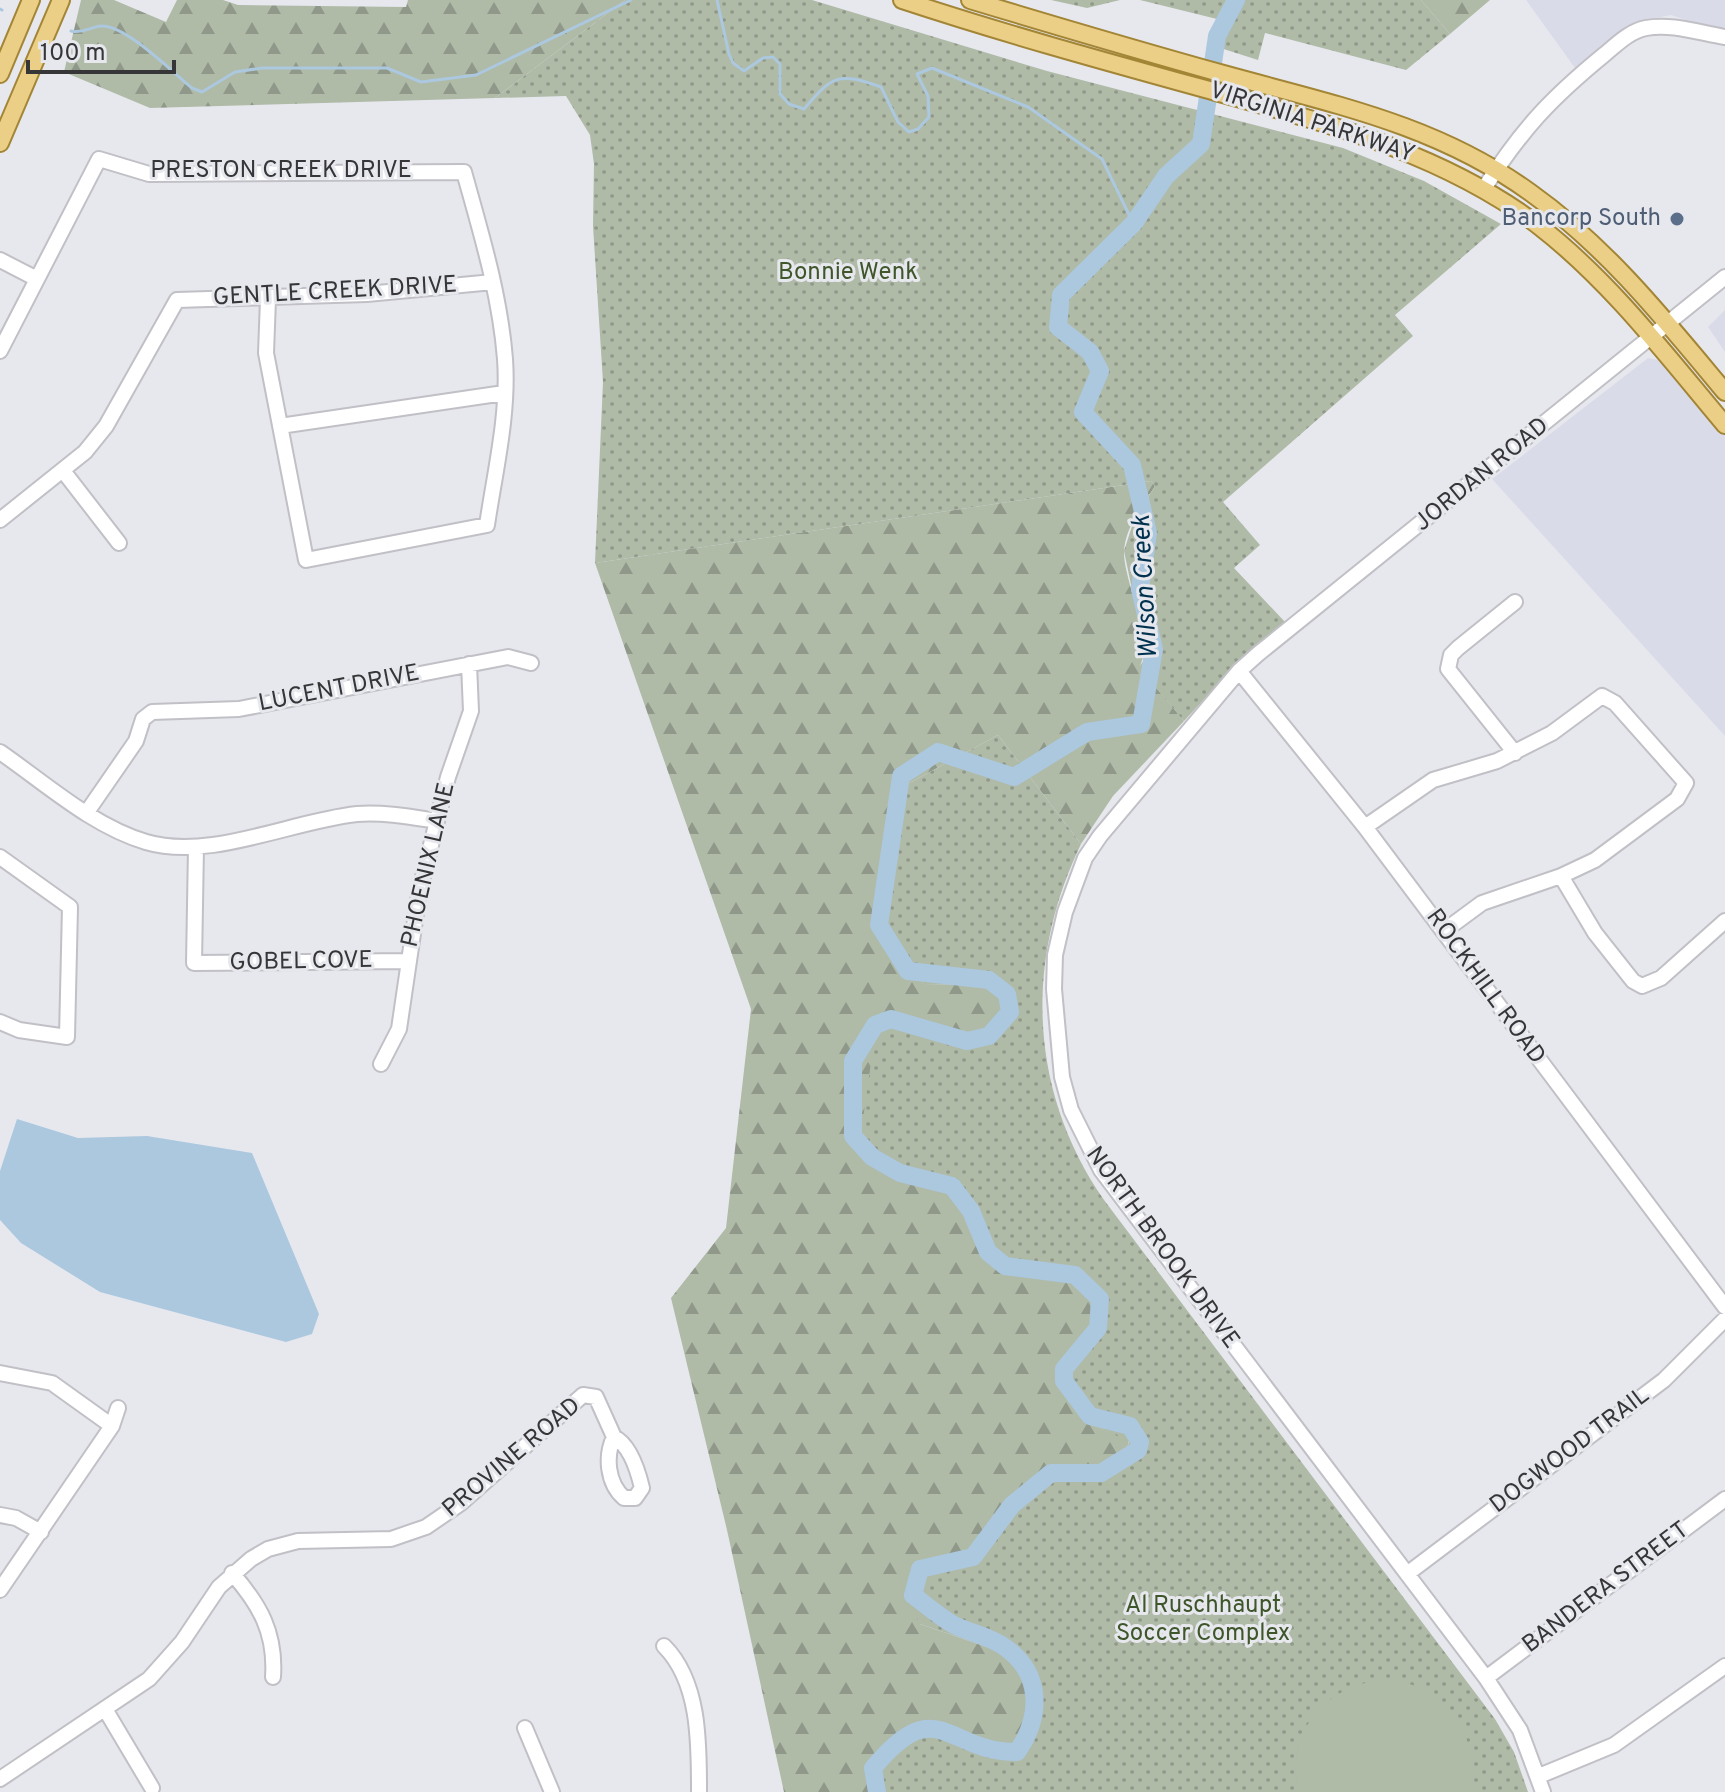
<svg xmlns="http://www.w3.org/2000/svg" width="1725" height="1792" viewBox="0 0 1725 1792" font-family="Overpass,sans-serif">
<defs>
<pattern id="forest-firs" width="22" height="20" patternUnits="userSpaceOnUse" patternTransform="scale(2)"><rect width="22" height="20" fill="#afbaa7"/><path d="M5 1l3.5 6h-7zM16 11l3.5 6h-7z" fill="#8f9889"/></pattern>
<pattern id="park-dots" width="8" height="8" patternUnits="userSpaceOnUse" patternTransform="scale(2)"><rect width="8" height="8" fill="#afbaa7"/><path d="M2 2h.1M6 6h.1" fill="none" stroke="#8f9889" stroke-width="1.8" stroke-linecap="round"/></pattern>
</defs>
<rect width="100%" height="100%" fill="#e7e8ee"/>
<path fill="#dadbe8" d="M1526 0H1725V33L1671 15 1635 22 1575 68Z
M1725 310V352L1708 327Z
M1648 358 1658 360 1725 436V736L1492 479Z"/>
<path fill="url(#forest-firs)" d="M81 0H114L166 22 177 0H223L238 5 406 7 408 0H625L495 98 150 108 64 72Z
M1421 0H1490L1450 34Z
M1151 481 1155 486C1143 505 1124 529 1124 553 1124 581 1155 645 1139 667L1184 721 1113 796 1081 844 998 735 902 787 892 848 882 881 923 984 992 985 1004 1000 1001 1022 970 1045 896 1021 895 1167 952 1181 983 1258 1088 1281 1106 1326 1095 1347 1076 1360 1090 1424 1129 1440 1123 1466 1087 1481 1040 1479 972 1553 920 1624 1016 1657 1031 1690 1024 1747 978 1748 914 1726 877 1764 876 1792H784L727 1530 671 1298 726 1228 751 1009 595 563Z"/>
<path fill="url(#park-dots)" d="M625 0H812L1047 71 1343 148 1424 181 1501 224 1395 315 1413 336 1223 502 1260 545 1234 568 1285 622 1241 659 1184 721 1138 667 1143 662 1144 647 1124 551 1134 520 1155 486 1151 481 595 563 603 382 593 226 594 164 590 135 566 96 495 98Z
M1051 0H1120L1087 8Z
M1140 0H1421L1450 34 1406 70 1265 33 1258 60 1211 45 1221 20Z
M998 735 1081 844C1024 962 1029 1092 1104 1200L1495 1719 1514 1752 1528 1792H876L877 1764 914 1726 978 1748 1024 1747 1031 1691 1016 1657 920 1624 913 1610 924 1565 972 1553 1040 1479 1087 1481 1123 1466 1129 1441 1090 1424 1067 1375C1079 1356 1095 1346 1106 1326L1088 1281 982 1258 952 1181 895 1167 859 1147 876 1027 896 1021 970 1045 1001 1022 1004 1000 992 985 923 984 889 934 882 906V881L892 848 902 787Z"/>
<path fill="#afbaa7" d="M1395 1680C1449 1691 1481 1738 1470 1792H1299C1282 1729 1333 1677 1395 1680Z"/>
<path fill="#acc8df" d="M17 1119 78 1138 147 1136 252 1153 319 1314 312 1334 286 1342 100 1292 21 1243 0 1220V1171Z"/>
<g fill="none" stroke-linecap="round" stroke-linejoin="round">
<path stroke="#acc8df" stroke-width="3" d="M717 0 729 54 733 63 744 71 763 58 773 57 780 64V94L789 104 804 109C833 75 838 72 881 87L898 122 909 132 918 129 929 117 928 96 917 74 932 68 1028 107 1102 159 1133 223
M0 9 2 10
M71 31C84 34 91 26 102 26 127 26 172 72 192 88L202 92 235 72 262 68H387L421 82 476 75 631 0"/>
<path stroke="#acc8df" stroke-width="18" d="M877 1792 873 1768C938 1690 945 1752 1017 1752 1041 1718 1043 1675 1006 1648 992 1637 970 1633 954 1625 940 1617 926 1605 913 1595L920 1569 973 1557 1012 1505 1051 1473H1101L1138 1450 1140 1442 1130 1426 1090 1416 1064 1381V1369L1098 1328 1100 1299 1075 1275 1005 1266 988 1252 971 1211 952 1186 900 1173 872 1157 853 1136V1061L875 1025 891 1019 967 1041 989 1036 1010 1012 1007 994 989 980 908 971 879 925 901 776 938 752 1014 777 1087 732 1141 724 1154 649 1140 589 1148 533 1132 465 1083 412 1100 371 1090 352 1058 327 1061 295 1134 223 1166 176 1201 144 1217 36 1236 0"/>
<defs>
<path id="minor" d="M1483 190C1522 129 1550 99 1605 54 1617 44 1630 31 1646 28 1671 23 1700 33 1725 37
M0 260 37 279
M0 351 99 159 149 174 464 172C481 233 500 295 505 359 509 414 495 471 487 525L306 560 266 353 268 299
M280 426 504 393
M64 472 119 543
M0 520 85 452 106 426 177 300 367 294 493 282
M1239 671 1365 827 1725 1307
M0 752C45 783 92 826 146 842 210 861 291 821 357 814 384 812 411 817 437 821
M1515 753 1448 669 1451 655 1458 648 1515 602
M87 812 136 741 143 719 152 712 239 709 508 657 531 663
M1365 827 1433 780 1497 761 1552 733 1602 696 1615 703 1686 783 1677 799 1595 860 1561 876 1482 903 1444 931
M196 847 194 963 407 961
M0 857 70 907 67 1037 19 1030 0 1022
M1561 876 1595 933 1633 981 1642 986 1661 978 1725 921
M381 1064 399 1029 419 893 448 777 471 711 469 664
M0 1373 52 1383 112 1426
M614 1437C630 1445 638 1471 642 1488L635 1498H624C607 1483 605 1456 614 1437Z
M0 1515 16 1518 41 1532
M232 1573C260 1605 276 1633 273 1677
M1407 1574 1664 1380 1725 1319
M0 1590 112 1426 118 1408
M664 1646C700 1682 699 1744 699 1792
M1486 1678 1725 1499
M105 1709 152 1788
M525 1728 552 1792
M1539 1776 1614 1745 1725 1666
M0 1779 149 1679 182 1642 219 1587 251 1559 268 1549 298 1541 391 1539 426 1527 461 1503 583 1395 596 1397 614 1437
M1543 1792 1520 1730 1486 1678 1101 1170 1071 1110 1062 1077 1054 989 1055 955 1065 912 1085 858 1100 836 1239 671 1258 654 1725 277"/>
<path id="major" d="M902 0C1005 34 1111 63 1216 92 1329 124 1444 154 1539 226 1611 282 1667 356 1725 425
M970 0C1056 26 1141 51 1227 75 1336 105 1437 125 1531 193 1607 247 1665 320 1725 392
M0 74 31 0
M0 143 61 0"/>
</defs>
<use href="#minor" stroke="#c0c0c6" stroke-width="18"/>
<use href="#major" stroke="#a38536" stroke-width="20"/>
<use href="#minor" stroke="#fff" stroke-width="14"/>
<use href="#major" stroke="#ebcf86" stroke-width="16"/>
</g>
<circle fill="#5c6f8a" stroke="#e7e8ee" stroke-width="3" cx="1677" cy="219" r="8"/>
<g text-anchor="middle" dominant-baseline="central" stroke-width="6" stroke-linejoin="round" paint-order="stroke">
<g font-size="24" fill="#363638" stroke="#e7e8ee">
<text transform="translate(1312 123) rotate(18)">VIRGINIA PARKWAY</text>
<text x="281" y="171">PRESTON CREEK DRIVE</text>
<text transform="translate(335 292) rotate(-3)">GENTLE CREEK DRIVE</text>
<text transform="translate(1482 475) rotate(-39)">JORDAN ROAD</text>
<text transform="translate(339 689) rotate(-11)">LUCENT DRIVE</text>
<text transform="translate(429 865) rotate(-77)">PHOENIX LANE</text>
<text transform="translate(301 962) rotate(-1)">GOBEL COVE</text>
<text transform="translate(1485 987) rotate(54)">ROCKHILL ROAD</text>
<text transform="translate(1162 1248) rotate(54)">NORTH BROOK DRIVE</text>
<text transform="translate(1570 1451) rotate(-37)">DOGWOOD TRAIL</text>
<text transform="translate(512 1458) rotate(-40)">PROVINE ROAD</text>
<text transform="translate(1606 1588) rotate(-37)">BANDERA STREET</text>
</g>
<g font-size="24" fill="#4e5e75" stroke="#e7e8ee" text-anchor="end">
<text x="1661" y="219">Bancorp South</text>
</g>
<g font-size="24" fill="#3e5629" stroke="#e7e8ee">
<text x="848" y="273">Bonnie Wenk</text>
<text x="1203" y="1606">Al Ruschhaupt<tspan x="1203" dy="28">Soccer Complex</tspan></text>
</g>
<g font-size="26" font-style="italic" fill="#00314f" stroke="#e7e8ee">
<text transform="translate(1146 587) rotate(-93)">Wilson Creek</text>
</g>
</g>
<path d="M28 60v12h146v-12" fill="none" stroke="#363638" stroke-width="4"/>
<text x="40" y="60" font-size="24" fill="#363638" stroke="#e7e8ee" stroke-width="6" paint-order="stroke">100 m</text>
</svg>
